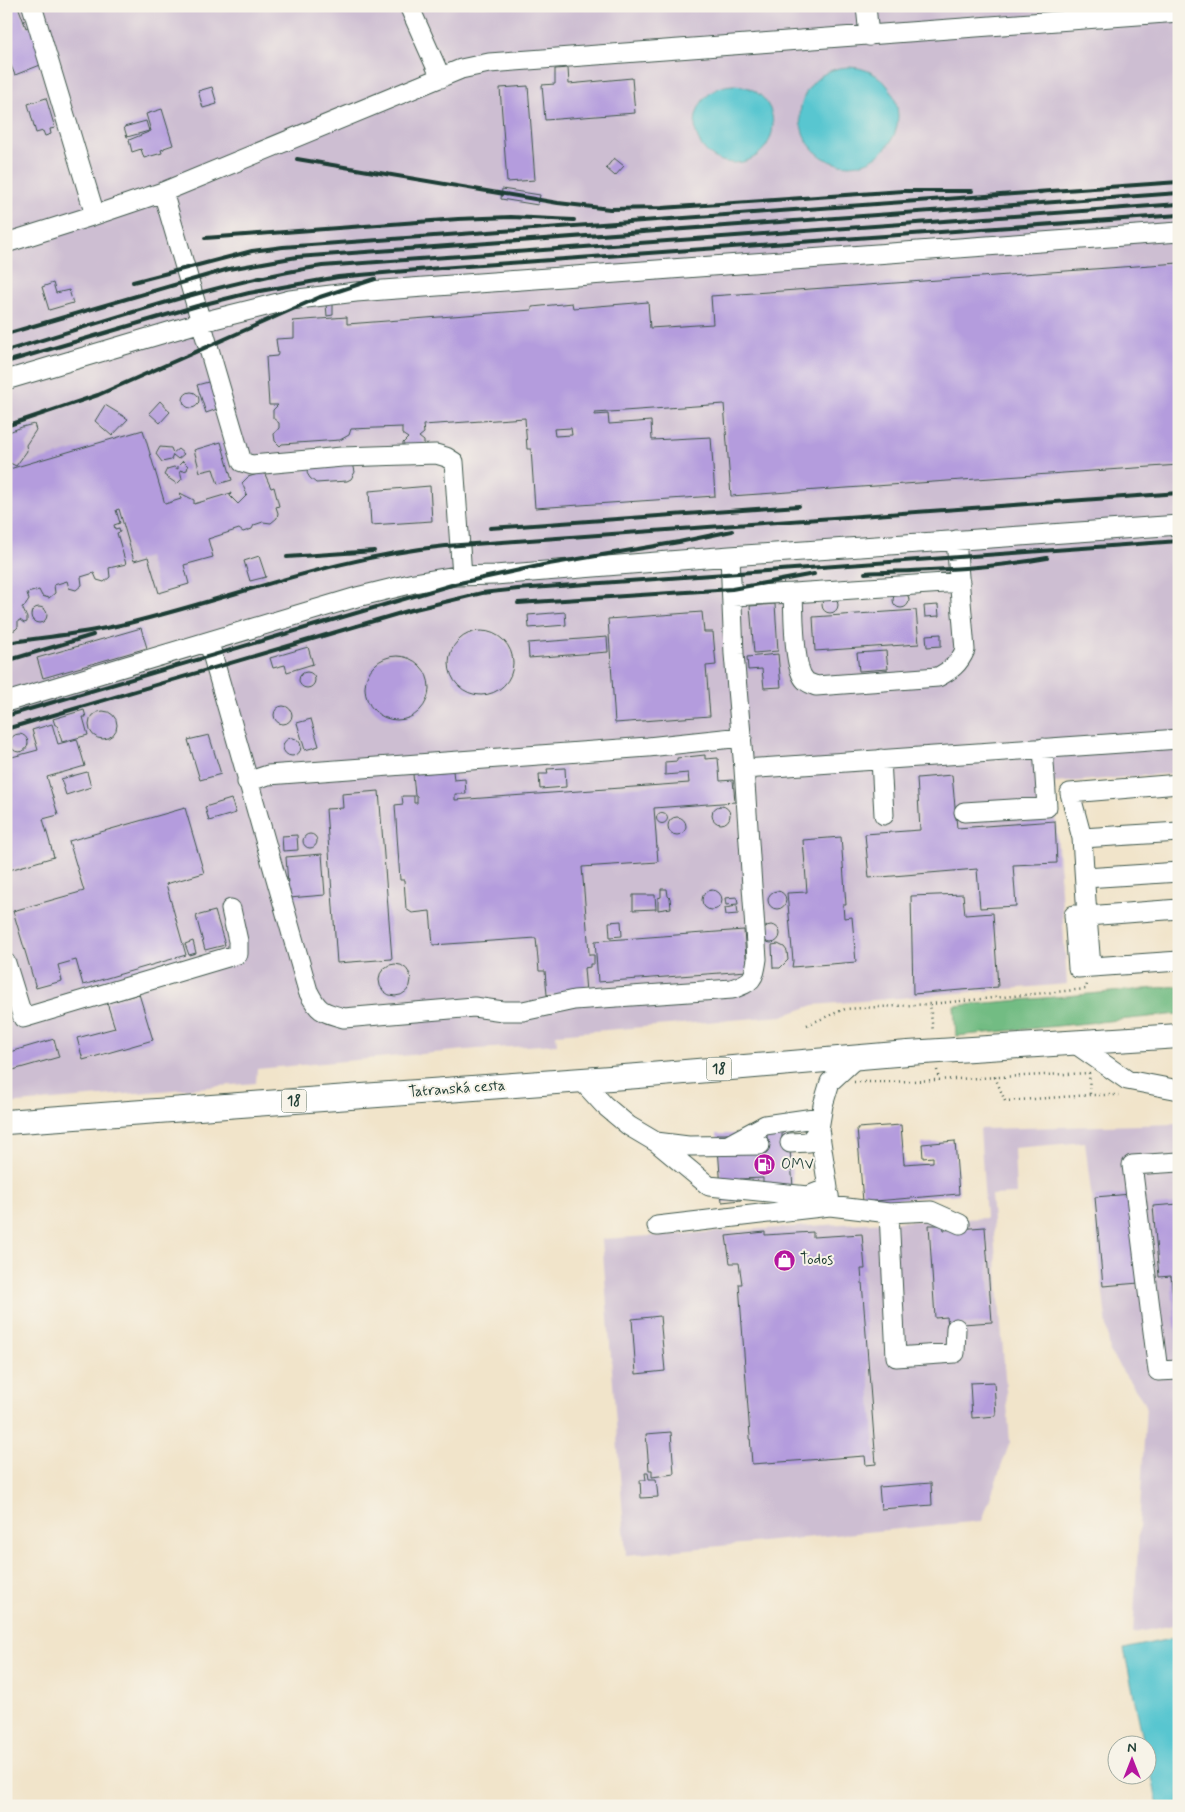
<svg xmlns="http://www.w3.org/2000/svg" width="1185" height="1812" viewBox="0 0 1185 1812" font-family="Mynerve,sans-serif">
<rect width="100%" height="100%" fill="#f7f3e8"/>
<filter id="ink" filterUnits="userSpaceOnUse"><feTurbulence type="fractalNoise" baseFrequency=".02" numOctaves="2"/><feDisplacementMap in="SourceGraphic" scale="10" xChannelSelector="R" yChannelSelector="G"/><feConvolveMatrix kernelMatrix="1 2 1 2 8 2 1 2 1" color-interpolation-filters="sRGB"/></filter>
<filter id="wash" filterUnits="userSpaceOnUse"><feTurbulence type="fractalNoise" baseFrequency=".0096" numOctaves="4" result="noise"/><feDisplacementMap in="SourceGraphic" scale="20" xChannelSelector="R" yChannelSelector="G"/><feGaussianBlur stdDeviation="1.12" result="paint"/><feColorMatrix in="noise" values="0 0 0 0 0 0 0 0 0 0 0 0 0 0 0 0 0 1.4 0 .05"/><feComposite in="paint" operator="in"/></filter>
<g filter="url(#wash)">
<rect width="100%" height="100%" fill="#f1e4ca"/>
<path fill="#cdbed2" d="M6 6H1179V773L1054 783 1067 984 814 1005 782 1016 556 1034 557 1044 477 1049 257 1069 256 1083 6 1104Z
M1179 1124V1624L1133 1633 1146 1405 1110 1353 1085 1142 1014 1148 1016 1194 991 1195 1010 1442 982 1521 626 1555 602 1239 842 1224 986 1218 980 1129Z"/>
<path fill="#72bc83" stroke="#487c5c" d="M1179 986V1014L956 1036 954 1006Z"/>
<path fill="#59c6d0" stroke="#3c8282" d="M800 116a49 49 0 1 1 98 0a49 49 0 1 1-98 0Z
M695 124a39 39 0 1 1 78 0a39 39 0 1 1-78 0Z
M1179 1637V1806H1158L1148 1758V1744H1144L1124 1649Z"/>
<g id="blocks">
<path fill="#b49cdd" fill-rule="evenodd" d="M6 6H18L26 28 32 25 48 62 15 75 6 54Z
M568 68 569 84 632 78 635 113 545 120 542 85 555 84V69Z
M528 86 535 180 507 182 500 88Z
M212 87 217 104 203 108 198 91Z
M46 98 55 128 50 129 51 134 45 136 43 131 36 133 28 104Z
M162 109 173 145 164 148V149L161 150 162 153 144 158 141 149 132 152 129 140 151 131 146 114Z
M146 121 149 131 127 137 124 127Z
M614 158 624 166 615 176 606 168Z
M502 189 540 195 538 205 501 199Z
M1179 263V465L731 496 724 404 595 413V415L608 414 609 424 651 421 652 440 711 437 715 496 535 508 531 449H527L525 418 423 425 424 433 419 437 424 441V445L403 446V443L408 438 402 434V427L351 429 349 435 340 440 282 444 280 446 275 441 274 434 279 428V423L273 418V410L278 405H269L266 357 277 356 278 354 276 339 294 338V323L292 321 347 317V324L532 310V307L572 303 573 308 648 302 650 328 713 324 711 296ZM571 428 572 435 555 436 554 429Z
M53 283 56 293 69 290 73 303 49 310 42 287Z
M326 304H333V315L327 316Z
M212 381 220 408 206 413 197 385Z
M183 400a8 8 0 1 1 16 0a8 8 0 1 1-16 0Z
M160 401 170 412 160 423 149 413Z
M105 405 128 419 112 436 95 421Z
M34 424 36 430 26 445 27 451 16 466 6 461V433L22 427Z
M143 430 165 504 181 499 180 493 194 500V504L231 493 230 496 238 504 247 495 242 483 248 477 264 472 271 488 274 487 279 506 276 507 278 513 277 518 271 523 263 522 254 525 252 529 243 532 239 529 208 539 213 557 184 565 189 584 159 593 148 557 134 561 119 509 116 510 120 523 114 525 115 529 119 528 120 532 117 533 126 564 109 568 110 577 104 582 97 580 94 573 81 577 82 585 76 590 69 588 67 581 54 585 55 593 49 598 42 596 39 590 27 593 29 600 25 606 22 607 27 618V622L24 623 20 620 18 621V627L15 630 10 631 6 629V470Z
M221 442 232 480 218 484 213 469 200 472 194 450Z
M160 447 171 448 173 453 178 449 184 454 178 459 173 455 171 460 162 462 156 454Z
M183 461 188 466 187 470 183 471 180 470 182 479 177 484 164 475 167 469 174 467 178 469V466Z
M353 463 355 472 351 479 347 481 316 483 310 478 307 473 308 468Z
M430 486 432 521 371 525 369 491Z
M259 556 266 577 250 581 244 561Z
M893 600a8 8 0 1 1 16 0a8 8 0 1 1-16 0Z
M822 605a8 8 0 1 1 16 0a8 8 0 1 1-16 0Z
M775 604 778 651 754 653 750 606Z
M938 605 939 616 925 617 924 606Z
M31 615a8 8 0 1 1 16 0a8 8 0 1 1-16 0Z
M916 610 919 644 815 651 813 617Z
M565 612 566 625 529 628 528 615Z
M702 612 704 632H713L716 665 706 666 710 716 615 723 608 619Z
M141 628 147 648 43 678 37 658Z
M449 663a32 32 0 1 1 64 0a32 32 0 1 1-64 0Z
M941 634V646L927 647 926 635Z
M607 637 608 652 529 658 528 643Z
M308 647 313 664 287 672 285 665 273 668 270 658Z
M886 651 888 669 859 671 857 653Z
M778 654 781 687 764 688 762 669 748 670 747 657Z
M365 688a32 32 0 1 1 64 0a32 32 0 1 1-64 0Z
M299 680a8 8 0 1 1 16 0a8 8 0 1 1-16 0Z
M274 715a9 9 0 1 1 18 0a9 9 0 1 1-18 0Z
M84 710 86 717H83L88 735 62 742 57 725H55L53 719Z
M89 725a14 14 0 1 1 28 0a14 14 0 1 1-28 0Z
M311 719 319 746 305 750 297 723Z
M52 724 58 744 77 739 85 766 47 777 58 815 43 819 54 857 6 871V737L12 757 38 750 32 730Z
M10 743a9 9 0 1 1 18 0a9 9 0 1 1-18 0Z
M209 735 221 774 200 780 188 740Z
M283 747a9 9 0 1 1 18 0a9 9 0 1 1-18 0Z
M705 755V759L718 758 720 781 733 780 735 802 654 808 658 862 582 867 589 952V955H594V964H590V967L584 968 586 992 547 995 545 971H539L536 938 433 945 430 911 412 913 406 909 404 880H400L395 805 403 804 402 796H414V803H417V796H415L413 774 453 771 454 780 465 779 466 794H455V800L689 783 688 773 665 775V762L677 761V758Z
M565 768 566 787 540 789 539 774H548L547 769Z
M87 772 91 787 66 795 61 779Z
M952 775 957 828 1055 821 1057 863 1013 865 1016 906 980 908 977 869 869 878 865 834 920 830 917 778Z
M379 791 392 959 337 963 326 809 343 808 342 794Z
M231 799 236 813 209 821 205 807Z
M712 815a9 9 0 1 1 18 0a9 9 0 1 1-18 0Z
M185 808 204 873 166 884 186 955 83 985 76 960 58 965 62 981 36 988 13 911 84 891 69 841Z
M656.5 818a5.5 5.5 0 1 1 11 0a5.5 5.5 0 1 1-11 0Z
M668 826a9 9 0 1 1 18 0a9 9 0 1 1-18 0Z
M303 841a7 7 0 1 1 14 0a7 7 0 1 1-14 0Z
M297 835 298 850 283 851 282 836Z
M841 837 846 905H843L844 918 852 917 856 962 792 967 793 961 787 893 807 892 803 840Z
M322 854 325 895 289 898 286 857Z
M661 889H667L668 896 670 898 671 908 658 910V898L661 897Z
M702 900a10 10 0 1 1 20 0a10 10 0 1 1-20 0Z
M768 900a9 9 0 1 1 18 0a9 9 0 1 1-18 0Z
M963 894 965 915 993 913 998 987 913 994 911 896Z
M633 895H655L656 909 633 910Z
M737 897 738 904 726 905 725 898Z
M737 906 738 914 726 915 725 908Z
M215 911 225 945 205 950 196 916Z
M621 921 622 936 610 937 609 922Z
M762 934a9 9 0 1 1 18 0a9 9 0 1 1-18 0Z
M744 930 747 971 598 982 595 941Z
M193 941 196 953 189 955 185 944Z
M778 944 784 947 787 951 788 960 780 968H773L772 945Z
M379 980a16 16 0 1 1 32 0a16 16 0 1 1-32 0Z
M139 994 153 1040 83 1060 77 1038 115 1028 107 1003Z
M54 1039 59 1057 6 1072V1053Z
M901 1125 904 1164 933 1162V1157L923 1158 922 1144 955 1141 959 1194 863 1202 857 1128Z
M779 1130 782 1133V1138L789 1137 793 1187 763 1189V1178L740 1179 741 1200 722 1202 717 1134H737L760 1139H767V1134Z
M1131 1194 1139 1283 1103 1286 1095 1197Z
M1179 1204V1345L1177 1346 1171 1276 1159 1277 1153 1206Z
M929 1225H943L944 1230 985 1227 992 1322 948 1325 947 1317 935 1318Z
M765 1232V1235L813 1232V1237L862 1234 865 1269H861L876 1464 866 1465 865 1456 752 1464 739 1284H742L739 1263H730L726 1236Z
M660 1316 665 1371 636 1374 632 1319Z
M994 1382 996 1416 972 1418 970 1383Z
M671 1432 674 1474 652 1477V1470H649L646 1434Z
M645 1473H648L649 1479H656L658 1497 641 1498 640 1480H646Z
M931 1483 932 1505 881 1509 879 1487Z"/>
</g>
</g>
<g filter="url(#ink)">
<use href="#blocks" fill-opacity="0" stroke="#3e564a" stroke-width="1"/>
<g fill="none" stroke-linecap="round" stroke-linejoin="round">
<defs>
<path id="minor" d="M32 6 95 215
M409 6 441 78
M866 6 869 36
M163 192 242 462 252 465 342 457 436 454 446 457 454 462 462 576
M6 243 95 215 163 192 461 69 489 63 1179 12
M6 380 202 322 290 300 356 292 1179 232
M730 556 734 654 744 769 1179 739
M793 593 960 582
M732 596 793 593C794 612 793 668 805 680 807 683 812 684 816 686L938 677C951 670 959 664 965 650L956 540
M209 643 308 991C318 1011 321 1012 344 1018L474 1007 503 1011H523L574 1000 732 989C752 982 754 980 757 959L744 769
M6 702 357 597 414 583 456 576 495 575 730 556 1179 525
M881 759 884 815
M247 782 268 775 648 747 742 737
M964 812 1047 807 1043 748
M1179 832 1082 838 1087 916 1074 915 1078 968 1179 961
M1082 838 1070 793 1179 784
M1085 878 1179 872
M6 963 23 1018 238 954V941L231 909
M1091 967 1087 916 1179 909
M1074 1043 1127 1080 1179 1090
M581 1080 604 1105 629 1126 656 1142 688 1146 760 1145
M656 1142 709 1186 808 1196 828 1188 819 1129
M790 1143 809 1142 819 1129 823 1105 830 1082 856 1058
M730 1144 765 1125 821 1117
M1179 1162 1132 1165 1158 1371 1179 1370
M830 1206 889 1213 896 1357 955 1353 956 1328
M889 1213 931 1211 960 1224
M657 1226 830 1206 829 1195"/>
<path id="major" d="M956 1050 1179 1036
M6 1122 638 1076 908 1053"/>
</defs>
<use href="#minor" stroke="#3e564a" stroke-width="21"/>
<use href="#major" stroke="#3e564a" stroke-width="26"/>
<path stroke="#3e564a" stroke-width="2.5" stroke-dasharray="1 4" stroke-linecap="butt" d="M930 1004 1086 989 1087 984
M807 1025 845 1009 930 1004 933 1032
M937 1070 939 1080
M995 1077 1005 1101 1090 1095H1119
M854 1082H890L1089 1073 1090 1095"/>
<use href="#minor" stroke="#fff" stroke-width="19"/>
<use href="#major" stroke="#fff" stroke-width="24"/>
<path stroke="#1f3d34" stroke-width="4" d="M297 159 558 203 610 209 662 208 903 191H972
M1037 192 1179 182
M205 238 458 219 511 217 574 220
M133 282 252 251 283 247 1042 192
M6 334 229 269 297 257 1179 193
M6 351C110 320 214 283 322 266L1179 204
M6 362 197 306 249 293 338 277 440 268 1179 215
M6 426 98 395 320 297 375 279
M490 528 799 506
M287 557 374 551
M865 573C926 570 987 569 1047 558
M518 603 732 589 814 574
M6 643C51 636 97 632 141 620 243 594 341 556 446 546L1179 493
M6 661 93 635
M6 716 455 584 543 565 679 542 732 531
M6 729 411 610 482 593 518 589 1179 541"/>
<defs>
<path id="major-bridge" d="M908 1053 956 1050"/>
</defs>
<use href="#major-bridge" stroke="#3e564a" stroke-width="26" stroke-linecap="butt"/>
<use href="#major-bridge" stroke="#fff" stroke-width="24"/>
</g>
</g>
<defs>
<symbol id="fuel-disc" viewBox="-11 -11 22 22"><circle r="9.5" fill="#b5179e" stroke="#f7f3e8"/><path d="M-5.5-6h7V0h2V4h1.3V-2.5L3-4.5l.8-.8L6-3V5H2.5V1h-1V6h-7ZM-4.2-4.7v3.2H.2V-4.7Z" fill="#fff"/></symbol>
<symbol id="shop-disc" viewBox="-11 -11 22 22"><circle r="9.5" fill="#b5179e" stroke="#f7f3e8"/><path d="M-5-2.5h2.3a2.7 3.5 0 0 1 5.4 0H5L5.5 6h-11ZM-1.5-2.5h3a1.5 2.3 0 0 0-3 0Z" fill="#fff"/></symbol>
</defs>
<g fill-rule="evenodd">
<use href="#fuel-disc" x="752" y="1152" width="25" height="25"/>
<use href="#shop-disc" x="772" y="1248" width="25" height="25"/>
</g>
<g text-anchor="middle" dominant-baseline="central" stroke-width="4" stroke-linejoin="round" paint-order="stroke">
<g fill="#f7f3e8" stroke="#60746a" stroke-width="1">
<rect x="706.5" y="1057.5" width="25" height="23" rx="4"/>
<rect x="281.5" y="1089.5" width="25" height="23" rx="4"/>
</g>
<g font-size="14" font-weight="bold" fill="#1f3d34">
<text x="719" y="1069">18</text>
<text x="294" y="1101">18</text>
</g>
<g font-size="15" fill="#1f3d34" stroke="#f7f3e8">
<text transform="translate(457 1089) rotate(-4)">Tatranská cesta</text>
</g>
<g font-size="15" fill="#1f3d34" stroke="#f7f3e8" text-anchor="start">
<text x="781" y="1165">OMV</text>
<text x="800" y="1260">Todos</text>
</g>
</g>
<rect width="1185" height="1812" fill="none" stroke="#f7f3e8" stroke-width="25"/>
<g transform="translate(1132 1760)"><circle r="24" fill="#f7f3e8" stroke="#a1aaa0"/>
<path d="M0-4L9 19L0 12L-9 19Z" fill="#b5179e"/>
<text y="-8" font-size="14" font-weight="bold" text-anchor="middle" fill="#1f3d34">N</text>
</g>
</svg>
